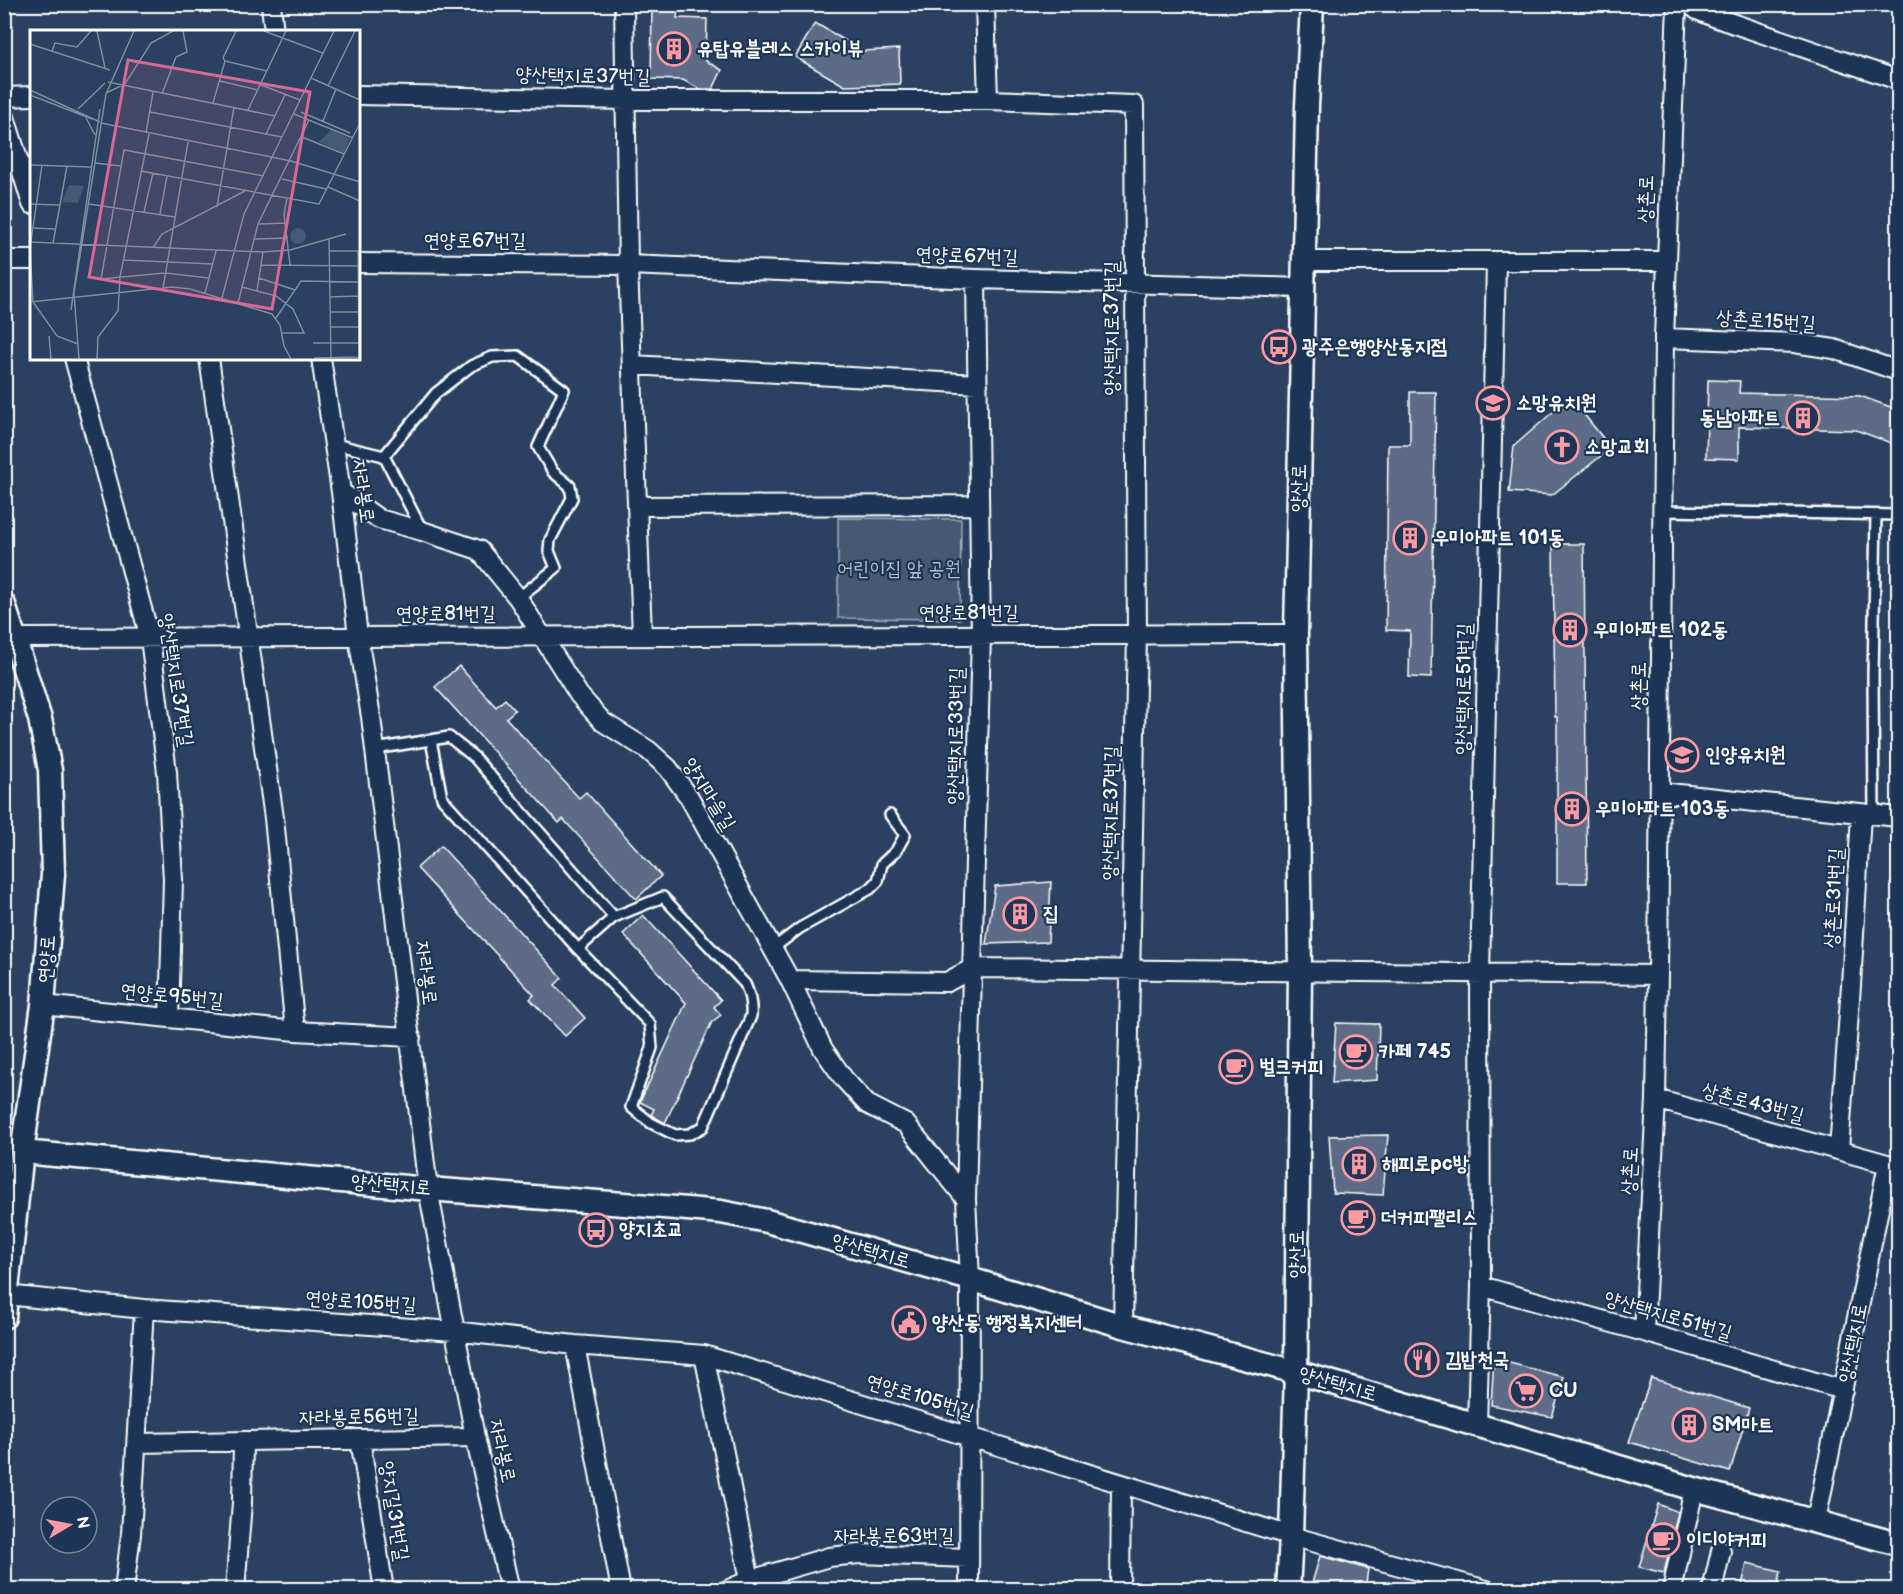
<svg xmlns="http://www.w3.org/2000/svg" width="1903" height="1594" viewBox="0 0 1903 1594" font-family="'Balsamiq Sans','Poor Story',sans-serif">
<rect width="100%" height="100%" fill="#2a4161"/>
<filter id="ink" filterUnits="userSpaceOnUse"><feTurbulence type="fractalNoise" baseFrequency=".0167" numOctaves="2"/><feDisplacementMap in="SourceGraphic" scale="12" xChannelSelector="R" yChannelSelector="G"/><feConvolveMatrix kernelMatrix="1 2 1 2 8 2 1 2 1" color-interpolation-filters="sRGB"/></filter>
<g filter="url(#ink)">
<path fill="#465975" stroke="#a2acba" stroke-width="1.5" d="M838 518 961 519 960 619 838 618Z"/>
<path fill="#5b6c86" stroke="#fff" stroke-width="1.5" d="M652 4H678L677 18 707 19 706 61 722 70 713 89H700L683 80 651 79Z
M815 23 863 51 899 49 900 84 845 86 795 57Z
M1708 380 1740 381 1739 393 1860 396 1899 410V446L1856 430 1739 427V459L1706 458Z
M1410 392H1436L1431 678 1409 677 1410 631 1386 630 1388 445H1410Z
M1570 397 1611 448 1552 495 1509 492 1514 446Z
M1553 544H1584L1587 883H1557V717H1555Z
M459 666 496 707 505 699 515 710 506 718 579 798 586 792 661 876 636 899 563 819 559 823 435 687Z
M441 846 562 978 555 985 585 1018 565 1036 530 999 534 995 417 868Z
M1051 882 1048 942 986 944 995 886Z
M643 915 721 1000 714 1007 721 1015 712 1022 665 1123 651 1115 654 1109 640 1102 686 1003 623 934Z
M1336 1023 1379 1024 1377 1080 1332 1083Z
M1388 1135 1383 1195 1333 1193 1329 1136Z
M1494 1359 1564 1377 1552 1417 1491 1405Z
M1651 1378 1749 1408 1730 1472 1629 1442Z
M1658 1504 1678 1512 1664 1573 1639 1567Z
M1320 1556 1368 1569 1365 1590H1310Z
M1747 1563 1781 1571 1777 1590H1741Z"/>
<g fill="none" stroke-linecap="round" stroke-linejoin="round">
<defs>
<path id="service" d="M334 444 384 456 422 530
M384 456 436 393 471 366 492 357 518 356 564 390 538 447 553 472 570 486 572 498 550 540 549 551 556 568 518 598
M1662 511 1898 515
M431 740 442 798 578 949 650 1024 652 1048 631 1107 651 1123 675 1135 690 1134 703 1127 751 1016C752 1004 750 995 745 984L663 897 614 917
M375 749 449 737 474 757 614 917 578 949
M1874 815 1873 675 1876 515
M772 949 800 928 870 889 878 881 882 864 896 851 905 835 890 815"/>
<path id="minor" d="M271 4 274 32
M624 4 628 265 642 636
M985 4 988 100
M1690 4 1697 10 1714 17 1898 80
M358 95 627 100H988L1134 105 1137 635 1123 1326
M4 97 32 96
M4 114 32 204
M4 260H32
M1304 261H1666
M358 263 628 265 976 279 1304 288
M1664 338 1794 343 1834 349 1898 371
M74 358 150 638 167 772 173 880 169 1018
M209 358 274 818 295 1031
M321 358 341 492 358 636 371 717 428 1189 475 1437 510 1590
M632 365 978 384
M341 492 379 519 422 531 479 550 518 598 579 695 603 722 648 750 668 768 689 797 790 980 823 1049 844 1079 867 1104 906 1124 966 1199
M638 506 979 505
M15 638 1296 634
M1660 792 1898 817
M790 980 947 982 973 968 1658 975
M43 1005 295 1031 411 1037
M1656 1099 1898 1167
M1839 1150 1851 985 1861 814
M1481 1286 1644 1332 1843 1390
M6 1295 144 1309 454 1331 575 1345 704 1355 1291 1536 1487 1590
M1644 1332 1656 1099 1658 975 1664 338 1677 4
M575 1345 621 1590
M704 1355 750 1580
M1477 1425 1481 1286 1480 973 1496 263
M360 1439 384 1590
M137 1443 475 1437
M1816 1521 1888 1164
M124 1590 131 1534 144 1309
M235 1590 242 1503 243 1441
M727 1590 750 1580 829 1557 859 1554 969 1558
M969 1590 970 1279 966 1199 981 635 976 279
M1120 1590 1121 1485
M1672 1590 1694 1489
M1712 1590 1721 1551"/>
<path id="tertiary" d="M4 605 40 719 50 770 53 874 43 1005 22 1152 4 1317
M22 1152 428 1189 676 1208 721 1212 767 1221 970 1279 1123 1326 1296 1372 1694 1489 1898 1544
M1288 1590 1291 1536 1296 1372 1300 971 1296 634 1307 106 1312 4"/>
</defs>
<use href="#service" stroke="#fff" stroke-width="14"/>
<use href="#minor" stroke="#fff" stroke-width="22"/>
<use href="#tertiary" stroke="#fff" stroke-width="27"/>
<use href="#service" stroke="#1d3557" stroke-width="9"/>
<use href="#minor" stroke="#1d3557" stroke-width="18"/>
<use href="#tertiary" stroke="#1d3557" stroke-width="22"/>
</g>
</g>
<defs>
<symbol id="building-ring" viewBox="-11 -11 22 22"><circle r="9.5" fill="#1d3557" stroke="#ff9aa2" stroke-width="1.5"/><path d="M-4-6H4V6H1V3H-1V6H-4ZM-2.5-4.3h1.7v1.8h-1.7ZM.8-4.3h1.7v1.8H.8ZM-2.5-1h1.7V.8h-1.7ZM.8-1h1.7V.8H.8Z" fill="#ff9aa2"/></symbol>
<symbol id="bus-ring" viewBox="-11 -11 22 22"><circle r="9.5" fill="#1d3557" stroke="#ff9aa2" stroke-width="1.5"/><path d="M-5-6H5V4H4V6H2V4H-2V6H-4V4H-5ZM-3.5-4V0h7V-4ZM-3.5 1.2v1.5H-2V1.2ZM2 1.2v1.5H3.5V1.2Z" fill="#ff9aa2"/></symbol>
<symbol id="school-ring" viewBox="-11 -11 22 22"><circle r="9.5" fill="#1d3557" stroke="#ff9aa2" stroke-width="1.5"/><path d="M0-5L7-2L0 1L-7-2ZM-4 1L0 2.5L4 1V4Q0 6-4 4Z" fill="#ff9aa2"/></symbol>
<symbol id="church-ring" viewBox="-11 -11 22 22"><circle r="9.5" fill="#1d3557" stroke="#ff9aa2" stroke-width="1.5"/><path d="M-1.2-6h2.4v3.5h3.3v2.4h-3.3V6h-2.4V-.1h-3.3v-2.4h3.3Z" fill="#ff9aa2"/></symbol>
<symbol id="cafe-ring" viewBox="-11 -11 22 22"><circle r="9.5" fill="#1d3557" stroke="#ff9aa2" stroke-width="1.5"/><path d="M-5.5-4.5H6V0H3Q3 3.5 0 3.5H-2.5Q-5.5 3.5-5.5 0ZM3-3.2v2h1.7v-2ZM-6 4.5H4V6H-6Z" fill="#ff9aa2"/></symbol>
<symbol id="civic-ring" viewBox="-11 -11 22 22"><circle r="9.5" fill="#1d3557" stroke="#ff9aa2" stroke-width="1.5"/><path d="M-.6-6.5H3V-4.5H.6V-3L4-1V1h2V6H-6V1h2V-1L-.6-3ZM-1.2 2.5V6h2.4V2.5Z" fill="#ff9aa2"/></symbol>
<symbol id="restaurant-ring" viewBox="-11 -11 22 22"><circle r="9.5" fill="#1d3557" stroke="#ff9aa2" stroke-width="1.5"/><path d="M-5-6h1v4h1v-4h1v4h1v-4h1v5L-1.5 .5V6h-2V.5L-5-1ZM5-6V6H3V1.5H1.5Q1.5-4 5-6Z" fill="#ff9aa2"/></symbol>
<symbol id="supermarket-ring" viewBox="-11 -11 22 22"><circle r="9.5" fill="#1d3557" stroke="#ff9aa2" stroke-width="1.5"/><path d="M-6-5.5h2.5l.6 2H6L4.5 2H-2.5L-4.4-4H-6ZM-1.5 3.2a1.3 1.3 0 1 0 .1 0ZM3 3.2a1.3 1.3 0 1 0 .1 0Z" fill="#ff9aa2"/></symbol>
</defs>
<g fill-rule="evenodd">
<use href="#building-ring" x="655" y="30" width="38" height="38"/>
<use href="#bus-ring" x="1260" y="328" width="38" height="38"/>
<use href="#school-ring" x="1474" y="384" width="38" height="38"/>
<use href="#building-ring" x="1784" y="399" width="38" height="38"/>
<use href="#church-ring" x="1543" y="428" width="38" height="38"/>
<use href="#building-ring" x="1391" y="519" width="38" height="38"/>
<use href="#building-ring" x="1551" y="611" width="38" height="38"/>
<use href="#school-ring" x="1663" y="736" width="38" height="38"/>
<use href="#building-ring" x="1553" y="790" width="38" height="38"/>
<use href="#building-ring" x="1001" y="895" width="38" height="38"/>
<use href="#cafe-ring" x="1337" y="1033" width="38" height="38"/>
<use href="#cafe-ring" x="1217" y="1048" width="38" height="38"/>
<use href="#building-ring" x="1340" y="1145" width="38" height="38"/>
<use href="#cafe-ring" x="1339" y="1199" width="38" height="38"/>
<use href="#bus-ring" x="577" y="1211" width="38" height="38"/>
<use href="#civic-ring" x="890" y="1304" width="38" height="38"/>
<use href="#restaurant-ring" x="1403" y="1341" width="38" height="38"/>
<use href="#supermarket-ring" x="1507" y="1372" width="38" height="38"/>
<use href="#building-ring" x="1670" y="1406" width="38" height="38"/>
<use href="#cafe-ring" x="1644" y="1521" width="38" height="38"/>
</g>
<g text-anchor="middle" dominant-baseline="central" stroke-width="4.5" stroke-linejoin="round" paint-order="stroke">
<g font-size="20" font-weight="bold" fill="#fff" stroke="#1d3557" text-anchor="start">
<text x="697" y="49">유탑유블레스 스카이뷰</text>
<text x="1302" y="347">광주은행양산동지점</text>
<text x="1516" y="403">소망유치원</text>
<text x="1780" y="418" text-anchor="end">동남아파트</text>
<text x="1585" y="447">소망교회</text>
<text x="1433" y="538">우미아파트 101동</text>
<text x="1593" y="630">우미아파트 102동</text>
<text x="1705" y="755">인양유치원</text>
<text x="1595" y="809">우미아파트 103동</text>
<text x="1043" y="914">집</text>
<text x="1379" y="1052">카페 745</text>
<text x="1259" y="1067">벌크커피</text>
<text x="1382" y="1164">해피로pc방</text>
<text x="1381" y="1218">더커피팰리스</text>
<text x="619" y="1230">양지초교</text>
<text x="932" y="1323">양산동 행정복지센터</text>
<text x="1445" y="1360">김밥천국</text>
<text x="1549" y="1391">CU</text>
<text x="1712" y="1425">SM마트</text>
<text x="1686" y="1540">이디야커피</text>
</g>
<g font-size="20" fill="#fff" stroke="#1d3557">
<text transform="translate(583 76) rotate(1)">양산택지로37번길</text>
<text transform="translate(1646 199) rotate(-88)">상촌로</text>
<text x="475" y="241">연양로67번길</text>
<text transform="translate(967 256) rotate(2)">연양로67번길</text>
<text transform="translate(1766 321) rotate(4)">상촌로15번길</text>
<text transform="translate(1112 328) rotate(-90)">양산택지로37번길</text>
<text transform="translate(1299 488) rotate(-89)">양산로</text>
<text transform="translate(363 491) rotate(82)">자라봉로</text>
<text x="969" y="613">연양로81번길</text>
<text x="446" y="614">연양로81번길</text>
<text transform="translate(176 680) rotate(81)">양산택지로37번길</text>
<text transform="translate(1639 686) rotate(-90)">상촌로</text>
<text transform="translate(1464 689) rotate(-89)">양산택지로51번길</text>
<text transform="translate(956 736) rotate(-89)">양산택지로33번길</text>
<text transform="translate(709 794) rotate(58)">양지마을길</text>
<text transform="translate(1111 813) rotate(-89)">양산택지로37번길</text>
<text transform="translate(1834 898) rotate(-87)">상촌로31번길</text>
<text transform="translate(47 959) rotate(-86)">연양로</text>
<text transform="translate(426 973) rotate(83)">자라봉로</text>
<text transform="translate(172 996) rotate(6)">연양로95번길</text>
<text transform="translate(1753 1103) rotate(15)">상촌로43번길</text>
<text transform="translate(1630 1171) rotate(-87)">상촌로</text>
<text transform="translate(391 1185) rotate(5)">양산택지로</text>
<text transform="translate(871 1251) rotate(16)">양산택지로</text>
<text transform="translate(1297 1254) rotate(-90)">양산로</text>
<text transform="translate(361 1302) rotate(4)">연양로105번길</text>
<text transform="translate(1668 1316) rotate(16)">양산택지로51번길</text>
<text transform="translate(1853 1343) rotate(-79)">양산택지로</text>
<text transform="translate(1338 1384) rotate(16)">양산택지로</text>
<text transform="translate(920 1397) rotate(17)">연양로105번길</text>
<text transform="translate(359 1417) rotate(-1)">자라봉로56번길</text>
<text transform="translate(502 1451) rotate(78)">자라봉로</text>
<text transform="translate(394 1511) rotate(81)">양지길31번길</text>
<text x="894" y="1536">자라봉로63번길</text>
</g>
<g font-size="20" fill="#b5bdc8" stroke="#1d3557">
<text x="899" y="569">어린이집 앞 공원</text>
</g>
</g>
<g transform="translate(30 30)">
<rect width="330" height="330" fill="#2a4161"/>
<path d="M301 100 320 108 314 123 289 112ZM39 155 54 156 48 173 32 172ZM260 206a8 8 0 1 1 16 0a8 8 0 1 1-16 0Z" fill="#465975"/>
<path fill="none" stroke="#7f8da0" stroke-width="1.5" d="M67 1 75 38M234 1 293 23M0 14 80 40M22 21 25 13 47 17 61 1M195 31 237 41M281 48 330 70M190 51 228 60M78 52 245 86M231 55 270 70M298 56 325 1M0 60 70 92M76 63 95 54 121 13 143 1M132 64 146 27 157 22 153 1M0 65 62 89M183 73 195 31 193 28 206 1M48 79 75 53M218 80 256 1M120 82 252 107M271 82 320 103M264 84 323 108M56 88 65 105M293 91 306 59M71 93 261 131 330 152M116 103 123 62M236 104 255 65M272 107 314 124M65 133 91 136M0 135 61 137M111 141 289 174 330 93M252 149 296 159M298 157 330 171M257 168 254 184 260 235M0 174 29 175M59 174 145 187M187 177 204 77M114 182 123 143M130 184 137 146M229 194 255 193M4 198 25 199M225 209 258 208M299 209 301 329M0 212 233 222 260 220 316 204M23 213 37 136M0 218 12 135M123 218 132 204 215 161M0 219 3 272 27 306 48 314M93 230 183 234M231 235 328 236M179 248 135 243 71 249 94 120 234 146M229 248 265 260M212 257 246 266 263 279 274 303H252M133 258 158 112M227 261 233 222M175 263 186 221M300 267 328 266M192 268 214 184 304 1M0 272 142 257 160 259 242 284 250 295 254 316 261 329M208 273 228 194 279 90M41 280 70 79M300 282H329M246 288 271 251 328 252M300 297H329M19 306 21 329M283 313H329M284 328 329 327 328 221H299M49 329 44 263 76 64 104 1M67 329 68 307 88 281 90 247 119 104"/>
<path fill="#d76994" fill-opacity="0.15" stroke="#d76994" stroke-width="3" d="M98 30 280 62 242 279 59 247Z"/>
<rect width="330" height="330" fill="none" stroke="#fff" stroke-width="3"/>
</g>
<rect width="1903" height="1594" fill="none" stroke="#1d3557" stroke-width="24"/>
<rect x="12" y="12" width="1879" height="1570" fill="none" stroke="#fff" stroke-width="2" filter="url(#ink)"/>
<g transform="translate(69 1525) rotate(80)"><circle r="28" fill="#1d3557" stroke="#77869a" stroke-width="1.5"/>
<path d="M0-4.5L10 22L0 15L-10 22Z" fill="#ff9aa2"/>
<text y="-9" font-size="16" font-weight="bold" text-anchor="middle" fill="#ffffff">N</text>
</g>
</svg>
